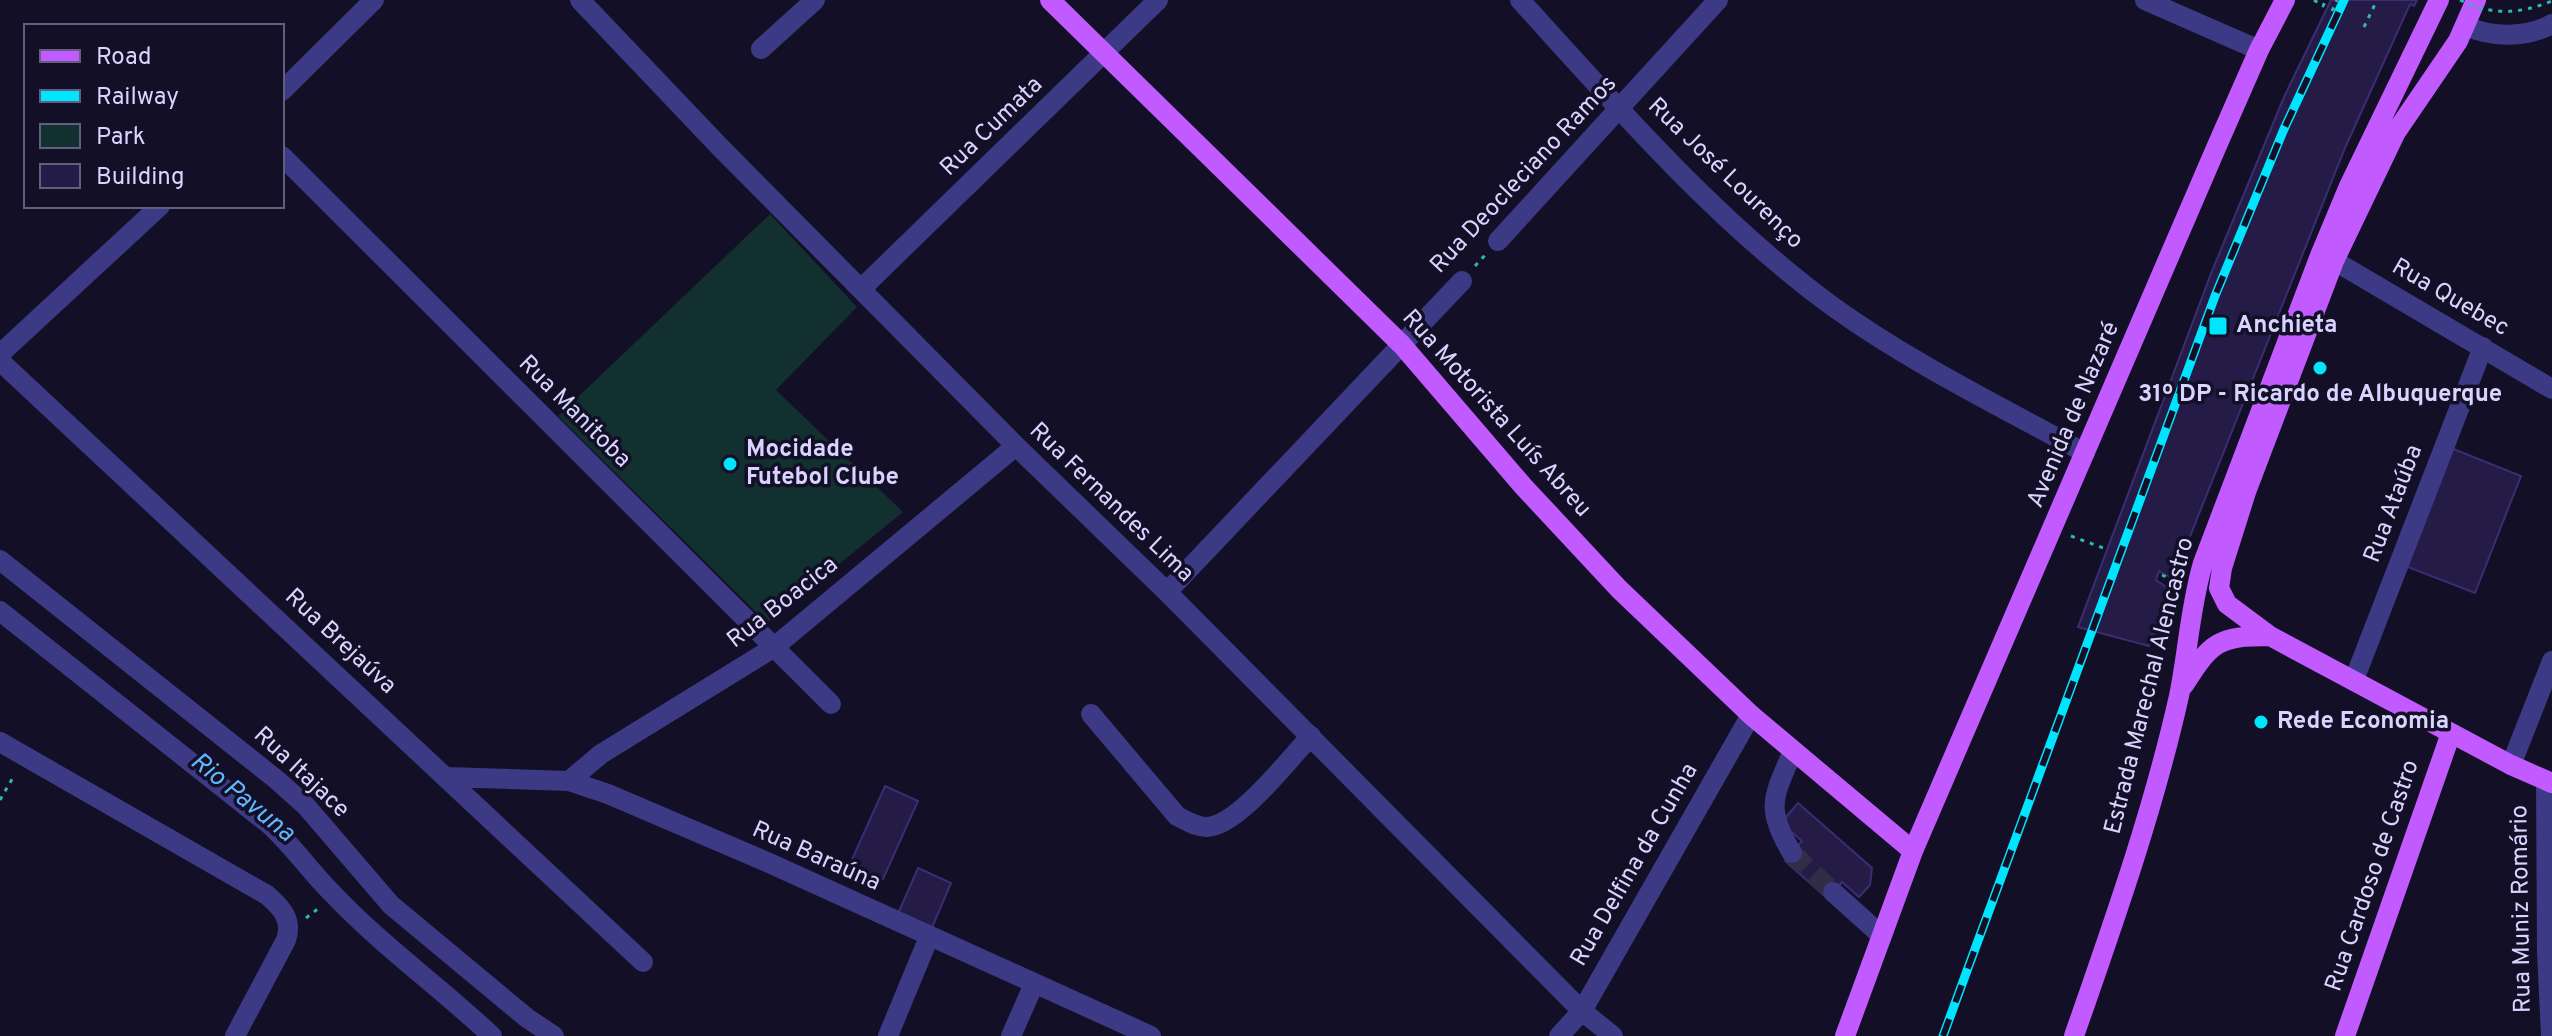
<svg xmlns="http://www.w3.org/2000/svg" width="2552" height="1036" viewBox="0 0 2552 1036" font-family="Overpass,sans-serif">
<rect width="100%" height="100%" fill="#130f26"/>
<path fill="#12302f" d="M770 214 857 307 776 390 903 512 767 623 558 416Z"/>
<path fill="#241b47" stroke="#3b2d73" stroke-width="2" d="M2331 0H2417L2414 6 2410 4 2345 148 2173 579 2159 571 2156 580 2169 589 2164 638 2152 634 2149 646 2078 627 2212 271 2284 97Z
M2451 448 2521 476 2475 593 2405 566Z
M885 786 918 801 883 879 850 864Z
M1798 803 1872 868 1870 885 1859 897 1842 882 1828 899 1785 861 1802 841 1781 823Z
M918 868 951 883 931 930 897 916Z"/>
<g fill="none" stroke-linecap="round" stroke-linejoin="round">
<path stroke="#312d47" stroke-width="20" stroke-dasharray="20 10" stroke-linecap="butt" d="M1792 853 1833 892"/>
<path stroke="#2fb8b0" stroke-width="3" stroke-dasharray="4 6" stroke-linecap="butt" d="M2314 0 2323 6 2326 0
M2332 11 2337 0
M2364 27 2377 0
M1475 266 1486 254
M2071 536 2106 549
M2162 575 2177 582
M0 800 15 774
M306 918 319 908"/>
<path stroke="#3d3a85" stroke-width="20" d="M580 0 718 145 1016 446 1167 592 1582 1011 1613 1036
M1520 0C1617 107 1715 220 1832 306 1911 363 2000 406 2085 453
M2145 0 2259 50
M2466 26C2492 38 2527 38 2552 24
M761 49 815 0
M282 91 374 0
M282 156 831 704
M1498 241 1718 0
M2321 253 2552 389
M861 289 1158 0
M0 354 160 206
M0 361 643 962
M0 560 277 780 306 806 391 905 527 1018 554 1036
M1167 592 1462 281
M0 611 270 825C293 846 310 871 332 893 381 945 440 987 492 1036
M2354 680 2483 347
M1091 714 1177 816C1187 821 1196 827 1207 827 1238 826 1289 759 1311 736
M0 742 267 895C282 908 293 920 286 940L235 1036
M2511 765 2552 661
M446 777 569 781 608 794 767 862 1151 1036
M569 781 601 754 773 648 1016 446
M2546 781 2547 952 2551 1036
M1792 853C1764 807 1774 796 1793 751
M1833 892 1882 936
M888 1036 929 937
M1011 1036 1034 984
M1559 1036 1582 1011 1751 715"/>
<path stroke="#c25bff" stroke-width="20" d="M1050 0 1402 345 1523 486 1619 589 1751 715 1913 851
M2476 0 2458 41 2396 132 2334 261 2246 492 2222 568 2219 588 2227 604 2270 636 2511 765 2552 783
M2184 685C2211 642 2218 636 2270 636
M1845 1036 1913 851 2216 148 2259 50 2285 0
M2074 1036C2113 924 2153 812 2179 696 2188 652 2190 607 2203 563L2321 253 2349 186 2439 0
M2345 1036 2451 733"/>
<defs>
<path id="rail" d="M1943 1036 2215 296 2284 129 2344 0"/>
</defs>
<use href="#rail" stroke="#00e5ff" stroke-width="9"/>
<use href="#rail" stroke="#130f26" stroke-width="6" stroke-dasharray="18" stroke-linecap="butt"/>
<path stroke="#2fb8b0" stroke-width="3" stroke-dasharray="4 6" stroke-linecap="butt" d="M2460 0C2493 16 2519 14 2552 1"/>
</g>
<g fill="#00e5ff" stroke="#130f26" stroke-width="3">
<rect x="2208" y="316" width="20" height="20" rx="4"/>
<circle cx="2320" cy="368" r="8"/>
<circle cx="730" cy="464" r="8"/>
<circle cx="2261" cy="722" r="8"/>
</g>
<g text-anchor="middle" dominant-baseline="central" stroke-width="7" stroke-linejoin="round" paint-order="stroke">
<g font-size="24" fill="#d9d4ff" stroke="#130f26">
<text transform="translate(992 127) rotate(-44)">Rua Cumata</text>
<text transform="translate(1725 174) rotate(44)">Rua José Lourenço</text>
<text transform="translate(1524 175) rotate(-47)">Rua Deocleciano Ramos</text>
<text transform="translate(2450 298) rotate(30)">Rua Quebec</text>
<text transform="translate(574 412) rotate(45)">Rua Manitoba</text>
<text transform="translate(1496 414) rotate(48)">Rua Motorista Luís Abreu</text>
<text transform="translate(2074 415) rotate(-67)">Avenida de Nazaré</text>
<text transform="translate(1111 503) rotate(44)">Rua Fernandes Lima</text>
<text transform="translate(2394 504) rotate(-69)">Rua Ataúba</text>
<text transform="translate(783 603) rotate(-38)">Rua Boacica</text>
<text transform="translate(340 642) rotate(43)">Rua Brejaúva</text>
<text transform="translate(2150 686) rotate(-76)">Estrada Marechal Alencastro</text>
<text transform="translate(301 773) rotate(43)">Rua Itajace</text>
<text transform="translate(816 857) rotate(24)">Rua Baraúna</text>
<text transform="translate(1635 865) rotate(-60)">Rua Delfina da Cunha</text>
<text transform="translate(2373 876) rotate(-71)">Rua Cardoso de Castro</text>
<text transform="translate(2522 909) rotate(-91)">Rua Muniz Romário</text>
</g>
<g font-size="24" font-weight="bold" fill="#d9d4ff" stroke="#130f26" text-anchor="start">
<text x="2236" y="326">Anchieta</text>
<text x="2320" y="395" text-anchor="middle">31º DP - Ricardo de Albuquerque</text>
<text x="746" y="450">Mocidade<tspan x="746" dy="28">Futebol Clube</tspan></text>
<text x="2277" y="722">Rede Economia</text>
</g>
<g font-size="26" font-style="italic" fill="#62b6ff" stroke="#130f26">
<text transform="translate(242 798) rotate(39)">Rio Pavuna</text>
</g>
</g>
<rect x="24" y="24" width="260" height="184" fill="#130f26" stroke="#625e7d" stroke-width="2"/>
<rect x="40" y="50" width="40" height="12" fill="#c25bff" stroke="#625e7d" stroke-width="2"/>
<text x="96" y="64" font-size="24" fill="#d9d4ff">Road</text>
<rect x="40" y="90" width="40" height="12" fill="#00e5ff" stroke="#625e7d" stroke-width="2"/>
<text x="96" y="104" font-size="24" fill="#d9d4ff">Railway</text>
<rect x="40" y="124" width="40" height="24" fill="#12302f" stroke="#625e7d" stroke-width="2"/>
<text x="96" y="144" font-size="24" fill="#d9d4ff">Park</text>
<rect x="40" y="164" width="40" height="24" fill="#241b47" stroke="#625e7d" stroke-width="2"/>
<text x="96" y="184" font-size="24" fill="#d9d4ff">Building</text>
</svg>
